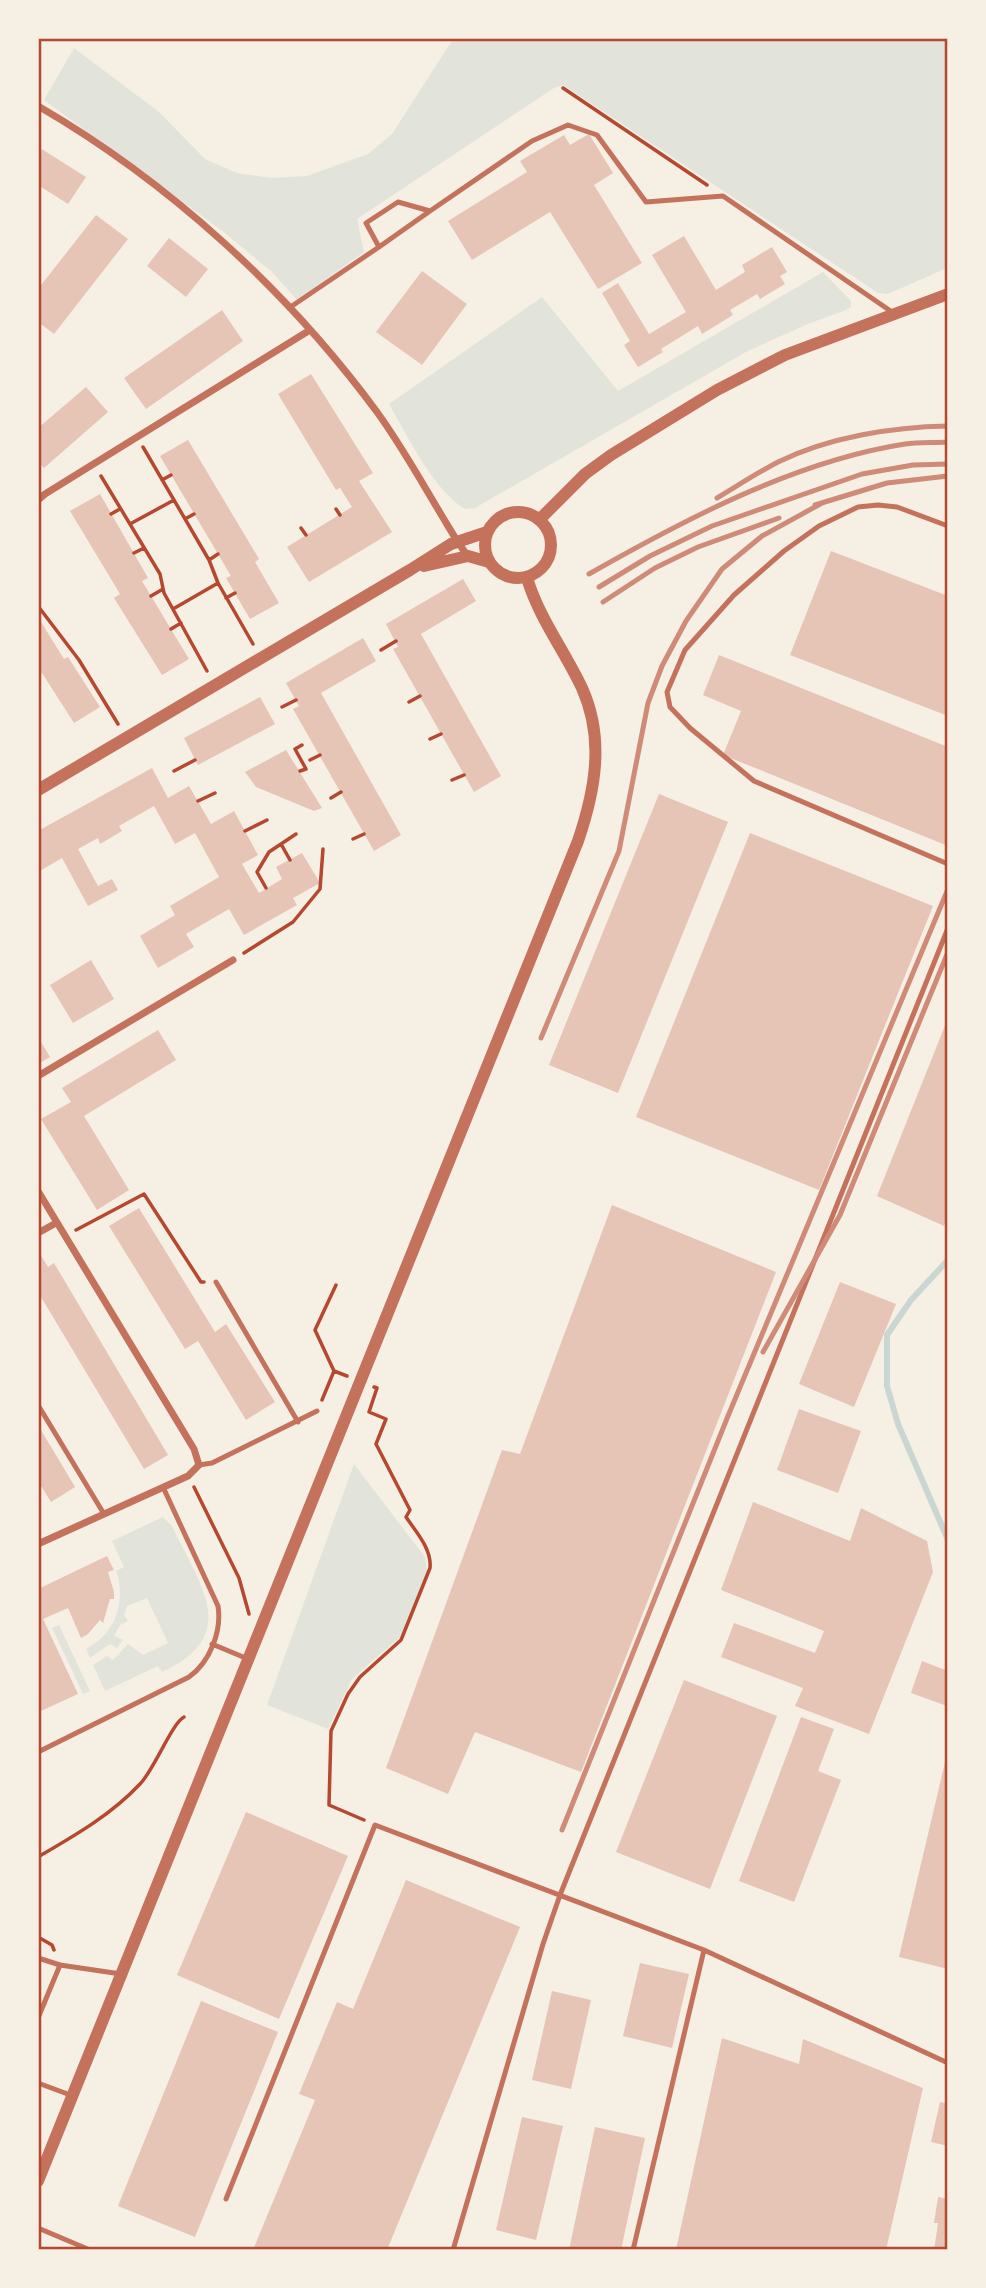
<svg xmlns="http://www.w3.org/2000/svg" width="986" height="2288" viewBox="0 0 986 2288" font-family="Merriweather,serif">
<rect width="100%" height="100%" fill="#f6efe4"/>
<path fill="#e2e4dc" d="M453 39H947V268L888 294 878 293 563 85 554 88 357 219 364 252 297 300 272 272 221 230 44 100 74 48 159 112 205 159 237 173 272 178 307 176 368 154 392 134Z
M823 272 851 301V307L846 310 808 324 746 352 475 508 465 509C434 491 407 435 389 404L542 297 618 391Z
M354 1464 425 1557 427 1571 400 1637 352 1679 328 1729 267 1705Z
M163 1517 172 1526C199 1584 243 1635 162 1672L158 1666 105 1691 93 1665 107 1656 113 1660 128 1644 143 1655 168 1643 147 1598 127 1606 124 1615 128 1621 120 1625 114 1636 123 1640 117 1648 110 1644 90 1658 86 1649C115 1634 127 1601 116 1571L124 1567 112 1541Z
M59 1625 90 1691 83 1694 52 1628Z"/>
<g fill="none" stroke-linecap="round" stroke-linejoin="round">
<path stroke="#c9d6d2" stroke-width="6" d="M948 1260 911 1300 887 1335V1386L898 1424 948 1540"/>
</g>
<path fill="#e6c5b7" d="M589 134 613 173 594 185 642 263 598 289 550 212 472 260 448 221 527 172 520 161 564 135 570 145Z
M40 148 86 177 68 204 38 185Z
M96 215 128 239 54 334 38 322V289Z
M684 236 716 290 745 272 742 265 772 247 787 272 780 276 785 284 760 299 757 294 730 310 733 315 702 334 698 326 661 349 663 352 638 367 624 345 630 341 602 293 618 283 649 334 686 312 652 255Z
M169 238 208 269 186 297 147 266Z
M422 271 467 304 422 365 376 332Z
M222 310 243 341 146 409 124 378Z
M311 374 373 473 359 481 392 532 309 582 287 547 352 507 340 488 336 490 278 394Z
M86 387 108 412 44 468 38 462V428Z
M188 440 259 559 255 562 279 603 250 619 226 578 231 576 160 456Z
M100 494 148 578 142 581 189 659 162 675 114 598 120 594 70 511Z
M831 551 948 596V716L790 655Z
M463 579 476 601 421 634 501 776 474 792 393 649 398 647 386 624Z
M38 617 64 659 68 657 100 707 74 723 42 673 38 675Z
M363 638 376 661 321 693 401 835 374 851 293 709 299 706 286 683Z
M719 655 948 747V846L723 755 741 711 703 695Z
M260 697 275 724 198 765 184 738Z
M286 750 322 808 314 811 256 787 245 772Z
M152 768 168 798 189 786 211 824 234 811 258 855 242 864 259 893 282 879 276 867 302 853 320 883 293 898 297 905 244 935 229 909 186 934 194 947 158 968 140 936 175 915 170 906 219 877 195 833 175 844 154 806 119 826 122 831 100 844 98 838 78 849 98 886 112 879 118 890 88 906 62 858 38 872V831Z
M659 794 728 822 618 1093 549 1065Z
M750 833 933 906 819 1190 636 1117Z
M91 960 114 999 73 1023 50 985Z
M948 1018V1216L944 1226 877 1196Z
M158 1030 176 1060 84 1116 129 1190 97 1210 41 1119 71 1102 62 1088Z
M38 1037 50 1057 38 1064Z
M612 1205 776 1272 581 1772 475 1732 448 1794 386 1768 502 1450 520 1454Z
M139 1208 215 1332 226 1324 275 1402 246 1420 198 1341 185 1349 109 1226Z
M38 1251 48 1267 54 1263 168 1455 144 1469 38 1292Z
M840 1282 896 1304 854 1407 799 1384Z
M799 1409 861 1431 838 1493 777 1470Z
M38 1425 75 1487 51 1502 38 1481Z
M753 1502 850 1541 861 1508 927 1541 933 1572 869 1734 795 1706 803 1688 721 1657 734 1623 815 1653 824 1631 721 1590Z
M107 1556 114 1570 108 1572 114 1592V1599H110L103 1623 100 1620 88 1634 81 1638 68 1608 43 1619 78 1694 41 1711 38 1705V1589Z
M922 1661 948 1671 947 1706 911 1693Z
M684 1680 777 1716 710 1889 616 1852Z
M801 1717 834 1729 818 1771 841 1780 794 1902 739 1881Z
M946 1758H948V1969L899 1957Z
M246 1812 348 1856 279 2019 177 1975Z
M406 1880 520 1927 387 2250H253L315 2100 299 2094 337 2002 353 2009Z
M640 1963 689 1974 672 2048 623 2036Z
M552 1991 591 2000 571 2089 532 2080Z
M201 2001 278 2032 195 2237 118 2206Z
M722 2038 799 2064 803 2039 923 2088 886 2250H676Z
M940 2102 948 2104V2146L931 2142Z
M522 2117 563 2126 536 2240 496 2230Z
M595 2127 645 2138 621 2250H569Z
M938 2197 948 2199V2250H934L938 2223H934Z"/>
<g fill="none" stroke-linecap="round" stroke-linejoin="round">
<path stroke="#b5482f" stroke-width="3.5" d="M563 88 707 185
M143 447 209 560 218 583 253 644
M101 476 160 574 164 593 207 671
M162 480 171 475
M336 509 340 515
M111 514 120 509
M185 519 194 514
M130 524 174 500
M301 528 306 535
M134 553 144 548
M209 560 218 554
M151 596 163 589
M226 598 235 593
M38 606 79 660 118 724
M173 609 218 583
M171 629 181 623
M381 650 396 641
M409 702 420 696
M282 707 296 700
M430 739 441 734
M310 760 320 755
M174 771 195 760
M300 771 306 769 295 749 302 745
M452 780 464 775
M331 798 341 792
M198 801 215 793
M245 831 267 820
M353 839 364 834
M281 844 290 860
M266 888 257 872 269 852 296 834
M244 953 293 922 320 889 323 849
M76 1230 144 1194 201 1282H204
M334 1371 315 1330 336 1285
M322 1400 334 1371 347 1376
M194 1487 239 1578 249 1614
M364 1820 329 1805 331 1731 348 1694 360 1677 401 1640 430 1568C432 1549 416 1532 406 1517L410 1510 376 1444 386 1419 369 1412 377 1388 374 1387
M38 1857C74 1836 111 1815 140 1784 154 1770 172 1723 184 1717
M38 1937 52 1945 54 1950"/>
<path stroke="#c5725c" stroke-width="5" d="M379 247 430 211
M289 308 379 247 366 223 398 202 430 211 532 141 568 125 597 135 646 202 723 196 892 312
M948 526 897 507 878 505 858 507 819 526 784 551 734 595 685 650 667 692 670 707 690 728 754 781 948 864
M216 1282 298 1422
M38 1405 104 1514
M199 1465 212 1463 317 1411
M212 1644 248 1659
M38 1752 189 1677C210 1662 222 1631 218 1606L163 1487
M38 1958 60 1965
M38 2018 60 1965 121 1974
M38 2083 73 2096
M226 2199 375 1825 704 1950 948 2063
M38 2228 90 2250
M453 2250 543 1944 560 1895 948 928
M633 2250 704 1950"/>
<path stroke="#c5725c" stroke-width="7" d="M38 106C169 182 287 290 377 412 401 445 421 481 442 516 450 529 458 544 468 556
M38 500 45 494 310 330
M38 1076 233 960
M38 1191 194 1449 199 1465 188 1476 38 1544
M38 1233 56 1223"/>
<path stroke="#c5725c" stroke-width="12" d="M485 545a33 33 0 1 1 66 0a33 33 0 1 1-66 0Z
M540 519 585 474 611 455 717 390 785 355 948 294
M424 566 468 556 489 562
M38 790 410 570 451 544 487 532
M38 2181 578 841C595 791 605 739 582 688 564 650 539 618 527 578"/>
<path stroke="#cf8b77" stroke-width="5" d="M717 498C737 486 757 473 778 462 829 437 892 427 948 426
M815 505 887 483 948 476
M589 574C684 520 795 461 905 444 919 442 933 443 948 442
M599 587 650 556 712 526 862 474 913 465 948 464
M603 602 655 568 698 547 779 518
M541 1038 619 851 648 703 662 666 686 621 722 569 762 536 824 502
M763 1352 840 1215 948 952
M562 1830 728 1416 948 889"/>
</g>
<rect width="986" height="2288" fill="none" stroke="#f6efe4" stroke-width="80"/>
<rect x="40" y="40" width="906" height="2208" fill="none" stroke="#b5482f" stroke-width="2.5"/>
</svg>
